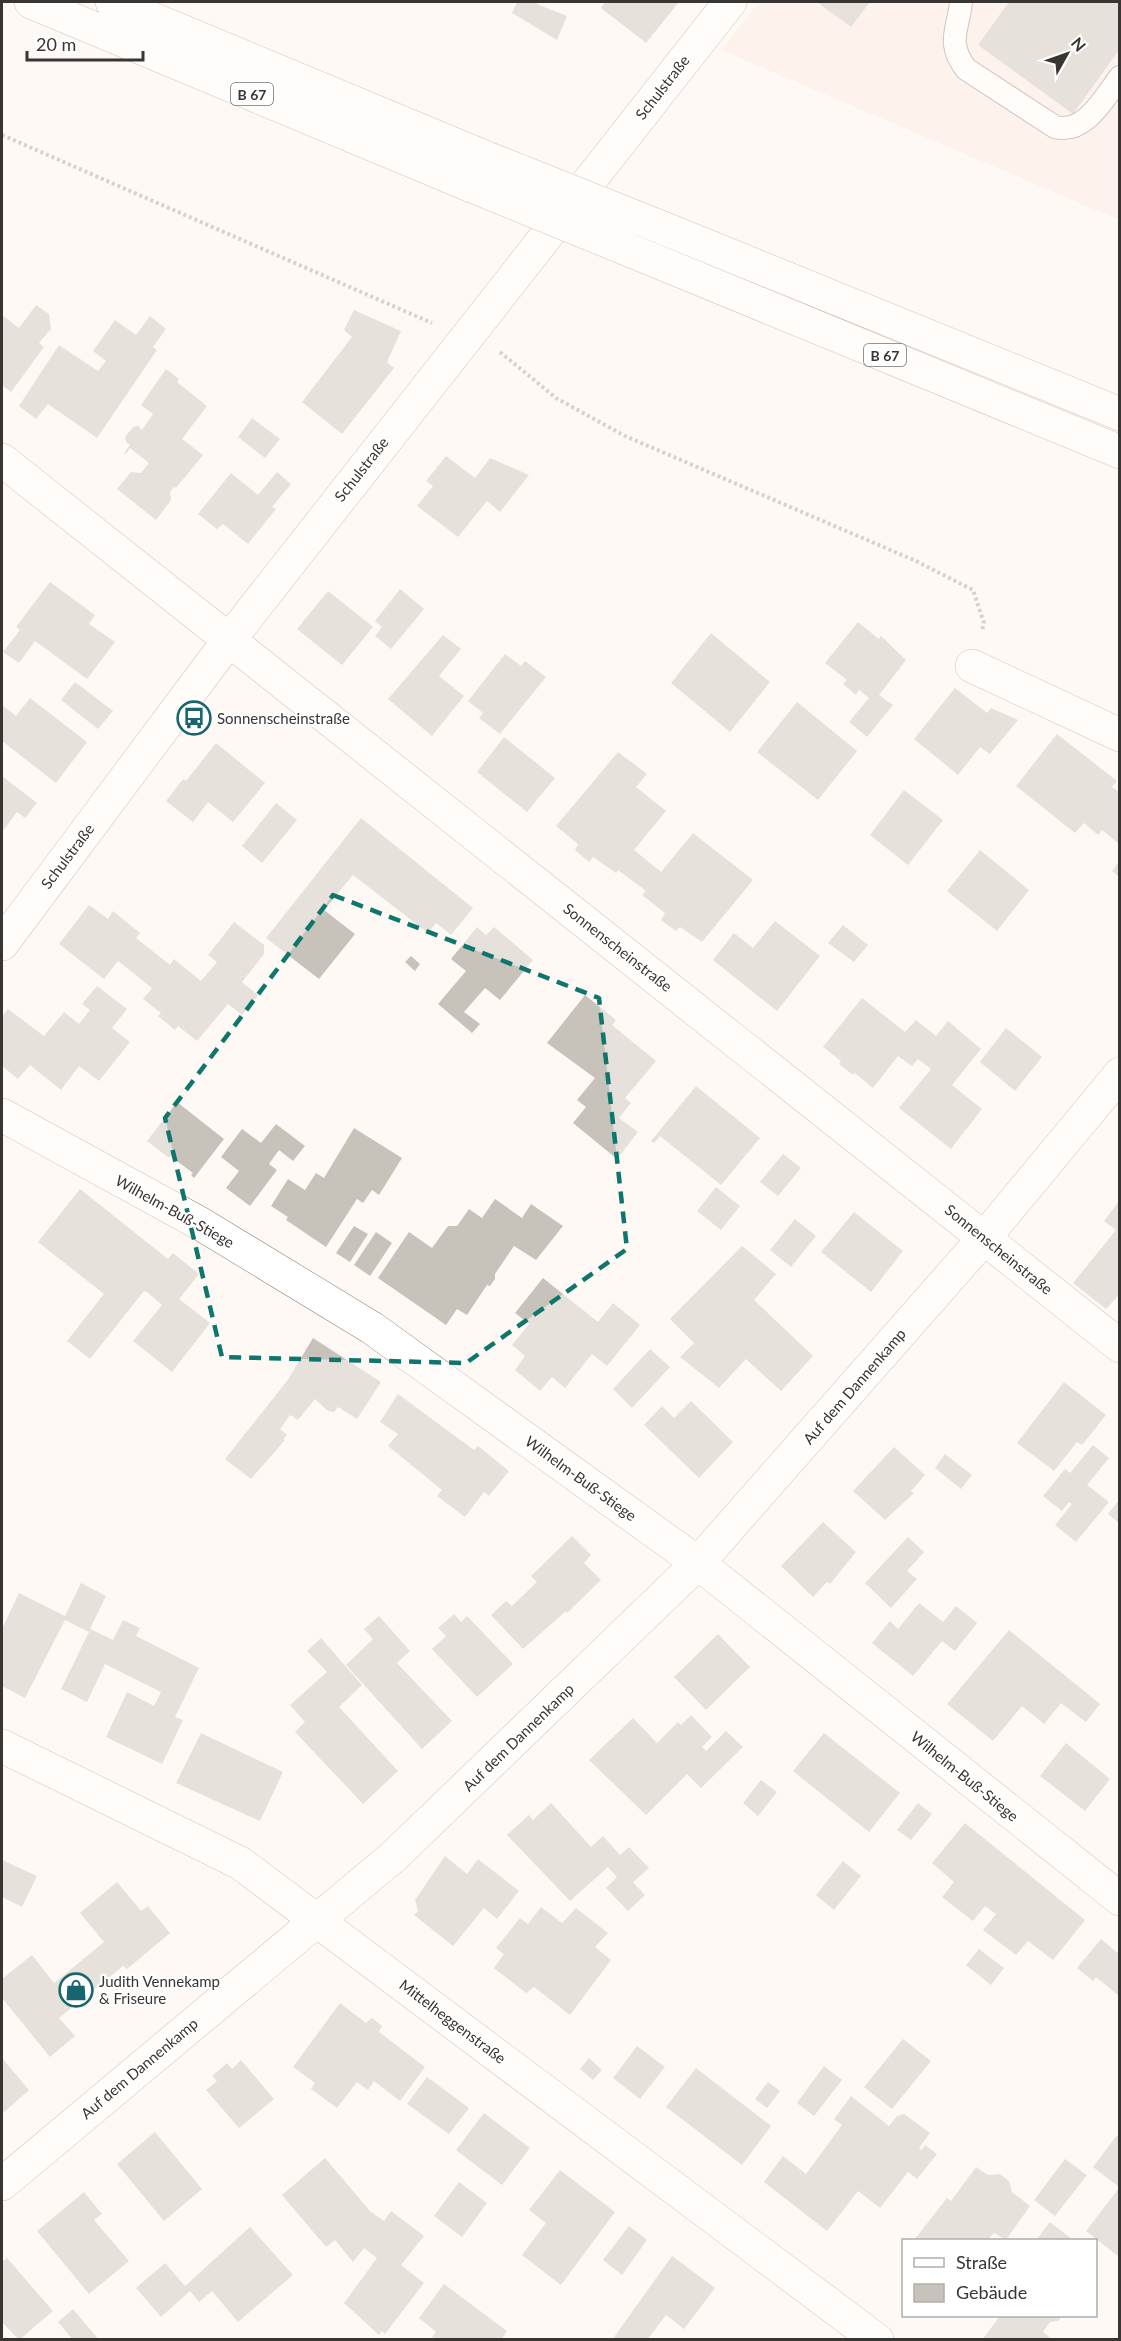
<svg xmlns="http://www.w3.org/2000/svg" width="1121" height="2341" viewBox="0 0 1121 2341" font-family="Lato,sans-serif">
<rect width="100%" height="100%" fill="#fff9f5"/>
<path fill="#fbe9df" d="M759 2H1119V220L721 50Z"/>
<path fill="#c8c3ba" d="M517 2H538L537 4 567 16 557 40 512 13Z
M605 2H679L646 43 601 8Z
M817 2H870L851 27Z
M1009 2H1119V50L1073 114 978 45Z
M36 305 49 314 51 329 39 343 44 347 11 392 2 385V315L19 328Z
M354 310 401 331 387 362 394 368 342 434 302 402 352 337 344 330Z
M150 316 166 329 153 347 157 350 97 438 48 404 36 419 19 406 59 345 98 371 106 361 93 351 115 320 136 335Z
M166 369 179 379 177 382 207 406 182 439 203 455 176 488 174 487 170 492 171 500 156 520 117 489 131 472 141 473 149 463 130 448 126 454 124 453 130 445 126 442 125 437 133 427 138 426 142 430 153 414 141 405Z
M252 418 280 439 265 458 238 437Z
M446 456 475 478 490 458 529 475 500 512 487 501 458 537 417 506 433 486 426 481Z
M277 472 291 484 272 507 276 509 248 544 223 524 217 529 198 514 231 473 258 495Z
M50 582 95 615 89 624 115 642 87 679 35 641 19 663 3 652 20 630 16 627Z
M400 589 424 609 391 649 375 636 382 627 375 621Z
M328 591 373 627 342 665 297 629Z
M858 622 879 639 881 636 906 660 879 695 893 705 867 737 849 722 869 698 859 690 856 695 843 684 847 680 825 663Z
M711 633 770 682 730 732 671 683Z
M443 635 461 649 439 676 464 696 432 736 388 699Z
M505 654 521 666 525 661 546 677 500 734 479 718 483 713 468 701Z
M75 682 113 711 98 729 61 700Z
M955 688 987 713 991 708 1018 720 990 754 980 747 958 775 914 739Z
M30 698 87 742 56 783 2 741V705L16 716Z
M797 702 857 751 818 800 757 752Z
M1057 734 1117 781 1112 787 1119 792V844L1102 830 1098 835 1084 823 1075 833 1016 786Z
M504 737 555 778 527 812 477 772Z
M216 743 265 783 233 822 208 802 193 822 166 801 183 779 186 781Z
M618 752 647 774 636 787 666 811 634 850 661 872 693 833 753 880 702 942 680 927 676 931 661 920 665 913 642 895 646 891 618 870 616 873 593 857 589 862 575 850 578 844 556 826Z
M2 776 37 803 25 818 17 812 2 832Z
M904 790 943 820 908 865 870 835Z
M276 803 297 820 262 863 242 846Z
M361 818 473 908 451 935 436 923 428 933 353 875 324 910 355 934 319 979 266 938Z
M980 850 1029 890 997 931 947 891Z
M1119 861V877L1112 871Z
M89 905 108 919 113 911 140 933 136 938 170 965 174 959 201 981 217 962 208 955 234 922 264 945V954L242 982 258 995 242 1015 228 1004 197 1041 178 1026 175 1030 158 1016 161 1013 143 999 152 988 118 961 104 979 59 944Z
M775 921 820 956 777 1011 713 960 734 933 753 948Z
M843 925 868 945 854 962 828 943Z
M477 927 486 935 494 927 533 960 500 1000 485 988 464 1012 480 1024 472 1033 438 1004 466 971 451 959Z
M411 956 420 964 415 971 405 962Z
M97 986 127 1009 112 1028 130 1042 99 1081 79 1066 61 1090 30 1065 18 1079 2 1066V1017L8 1009 44 1036 64 1012 79 1024 90 1010 82 1004Z
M585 995 616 1020 612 1025 656 1061 625 1098 631 1103 619 1118 638 1132 617 1159 573 1123 586 1107 577 1100 595 1078 547 1043Z
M862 998 905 1032 916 1020 936 1036 948 1021 981 1049 952 1085 982 1109 951 1149 899 1108 931 1069 918 1059 912 1066 898 1056 873 1088 855 1073 853 1075 839 1064 841 1061 823 1047Z
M1006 1028 1042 1057 1015 1091 980 1062Z
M696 1086 760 1138 721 1185 660 1136 654 1143 651 1141Z
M177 1102 224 1139 194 1178 191 1175 193 1173 170 1156 169 1158 147 1141Z
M276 1124 305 1146 293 1161 279 1150 269 1164 277 1170 250 1206 226 1188 239 1171 221 1157 242 1129 261 1143Z
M354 1128 402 1158 379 1195 372 1190 363 1203 357 1199 326 1247 286 1220 288 1217 271 1206 288 1179 305 1190 316 1173 324 1178Z
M783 1154 801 1168 778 1196 760 1182Z
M716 1187 740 1206 721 1230 697 1211Z
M80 1189 168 1259 173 1253 199 1274 179 1299 210 1323 172 1372 133 1341 162 1305 147 1292 144 1291 90 1359 67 1341 104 1294 38 1242Z
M495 1199 522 1218 531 1204 563 1226 536 1260 514 1246 495 1274V1279L490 1286 487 1285 467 1315 457 1309 446 1325 378 1278 409 1232 432 1248 448 1226H457L469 1209 482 1218Z
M1119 1201V1295L1106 1309 1073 1283 1116 1230 1104 1221Z
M854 1212 903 1251 871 1292 821 1252Z
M795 1219 816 1236 791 1267 770 1250Z
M354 1226 368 1234 350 1262 336 1253Z
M376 1232 392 1243 370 1276 354 1265Z
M742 1246 776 1274 754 1300 813 1356 781 1391 746 1359 719 1388 680 1357 694 1343 670 1319Z
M543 1278 598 1322 613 1303 640 1325 607 1366 592 1354 565 1388 552 1377 540 1391 515 1370 525 1356 512 1345 529 1324 515 1313Z
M313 1338 381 1382 357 1419 338 1407 334 1412 328 1411 315 1399 298 1420 290 1415 280 1429 287 1435 283 1439 285 1440 251 1479 225 1459 287 1381Z
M650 1349 670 1367 632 1408 613 1389Z
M1064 1382 1106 1415 1082 1445 1077 1442 1054 1471 1017 1443Z
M398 1394 474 1450 478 1446 509 1471 489 1496 484 1492 465 1517 437 1496 442 1490 388 1446 398 1434 380 1422Z
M691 1401 733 1442 699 1478 644 1425 662 1406 674 1418Z
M1093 1445 1109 1458 1087 1485 1109 1502 1076 1542 1055 1525 1072 1504 1069 1502 1062 1511 1043 1496 1065 1469 1070 1473Z
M894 1447 925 1475 911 1491 914 1493 885 1520 853 1491Z
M945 1454 972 1475 961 1489 935 1468Z
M1119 1500V1523L1108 1514Z
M823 1522 856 1552 830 1584 827 1582 813 1597 781 1566Z
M572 1536 591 1555 584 1563 601 1580 567 1613 566 1611 523 1649 491 1615 506 1601 512 1606 537 1582 531 1576Z
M908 1537 924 1552 907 1571 917 1579 891 1608 865 1583Z
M81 1583 106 1596 90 1629 113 1640 123 1620 140 1628 136 1636 199 1668 175 1717 183 1720 162 1764 106 1737 127 1692 154 1706 161 1692 105 1664 87 1702 61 1689 89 1632 65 1620 25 1698 2 1686V1629L19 1593 65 1616Z
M919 1603 943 1622 956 1606 977 1623 955 1651 942 1641 913 1676 872 1643 890 1621 898 1629Z
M454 1614 461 1622 467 1616 513 1664 477 1697 432 1649 446 1636 438 1628Z
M379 1616 410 1651 397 1663 452 1721 422 1749 346 1665 373 1639 364 1629Z
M1009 1630 1100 1704 1086 1722 1061 1703 1044 1724 1022 1706 993 1741 947 1704Z
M718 1634 750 1667 706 1710 674 1677Z
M321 1638 362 1685 339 1707 398 1771 363 1804 295 1732 305 1722 290 1705 327 1672 307 1651Z
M691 1715 712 1737 702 1747 706 1751 726 1731 743 1747 701 1788 687 1774 646 1815 589 1760 633 1718 657 1743 678 1722 681 1725Z
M201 1733 283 1772 260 1821 176 1783Z
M824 1733 900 1793 869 1832 793 1771Z
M1066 1743 1110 1779 1085 1811 1040 1776Z
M761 1780 777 1792 758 1816 743 1803Z
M551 1803 591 1847 603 1836 620 1855 629 1847 649 1868 633 1882 645 1895 628 1911 606 1888 617 1877 608 1867 570 1901 507 1835 529 1815 533 1820Z
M918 1803 932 1814 911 1840 897 1830Z
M965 1823 1085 1920 1053 1960 1028 1941 1016 1955 983 1930 996 1914 985 1906 973 1921 942 1897 954 1882 932 1863Z
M445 1856 467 1874 478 1859 519 1891 497 1919 484 1908 453 1946 414 1915 418 1911 415 1900Z
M2 1860 37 1876 22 1907 2 1897Z
M843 1861 861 1876 834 1910 816 1895Z
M117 1882 141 1911 148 1906 170 1933 127 1969 123 1966 59 2018 75 2036 50 2057 2 1998V1979L32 1955 54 1983 104 1942 80 1913Z
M541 1907 562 1923 576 1908 608 1933 595 1947 611 1960 570 2015 534 1987 526 1993 494 1968 504 1954 496 1948 520 1918 528 1924Z
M1101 1939 1119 1954V1996L1096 1977 1093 1981 1077 1968Z
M979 1949 1004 1968 991 1985 966 1965Z
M340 2003 366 2023 372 2018 382 2026 379 2032 425 2067 400 2101 374 2081 368 2090 357 2082 337 2108 311 2089 315 2083 293 2067Z
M903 2039 931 2061 892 2109 864 2087Z
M637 2046 665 2067 640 2099 613 2078Z
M2 2058 29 2090 2 2114Z
M589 2058 602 2070 593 2080 580 2069Z
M241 2060 274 2099 239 2128 206 2090 217 2081 212 2076 227 2063 232 2069Z
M824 2066 842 2080 814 2116 797 2103Z
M696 2068 771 2126 742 2165 666 2107Z
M427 2077 469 2108 449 2134 407 2104Z
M768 2082 780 2091 767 2108 755 2099Z
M851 2096 889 2126 897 2116 904 2114 930 2133 919 2148 922 2150 925 2145 937 2154 917 2179 908 2172 880 2208 858 2191 827 2231 764 2182 783 2156 806 2174 842 2125 834 2119Z
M484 2113 530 2148 502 2185 456 2150Z
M155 2132 202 2189 164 2221 117 2164Z
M1117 2135 1119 2137V2187L1093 2167Z
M325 2158 370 2211 384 2221 391 2211 424 2236 401 2265 424 2283 385 2334 382 2331 379 2335 344 2303 377 2258 364 2248 353 2262 335 2240 326 2247 282 2195Z
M1065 2159 1087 2175 1055 2216 1034 2200Z
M976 2167 988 2175 1000 2174 1009 2181 1012 2192 1030 2206 1006 2240 994 2233 988 2240H914L947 2198 951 2201Z
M560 2170 615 2212 561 2285 522 2255 546 2223 529 2210Z
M459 2182 487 2203 462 2237 434 2216Z
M1119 2188V2257L1086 2231Z
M84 2192 102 2214 94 2220 129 2261 89 2294 37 2231Z
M1050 2222 1073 2240H1036Z
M629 2226 647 2240 622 2275 603 2260Z
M250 2227 293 2275 238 2322 212 2291 199 2302 190 2291 161 2317 136 2288 165 2263 185 2286Z
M672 2256 715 2288 684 2329 666 2315 647 2340H612Z
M7 2258 53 2311 19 2340 2 2322V2262Z
M444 2284 507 2331 501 2340H435L432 2337 436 2332 419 2318Z
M73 2309 99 2340H73L58 2322Z
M1000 2316H1062L1058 2321 1050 2322 1043 2332 1053 2340H982Z"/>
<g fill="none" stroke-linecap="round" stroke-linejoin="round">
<defs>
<path id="lane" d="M961 2C958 31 946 42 966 69L1055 127C1085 135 1105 97 1120 77"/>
<path id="street" d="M2 460 1120 1346
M972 666 1120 735
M2 944 229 640 730 2
M2 1115 201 1224 372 1328 698 1563 1120 1899
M2 1746 240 1863 877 2340
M2 2184 394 1856 698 1563 985 1237 1120 1074"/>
<path id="highway" d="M31 2 472 186
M112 2 487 158
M663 228 1120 414
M651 259 1120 452"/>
</defs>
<use href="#lane" stroke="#8f8580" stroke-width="24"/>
<use href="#street" stroke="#8f8580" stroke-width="34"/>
<use href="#highway" stroke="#8f8580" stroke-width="34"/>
<path stroke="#a7a29f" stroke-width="4" stroke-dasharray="3 3" stroke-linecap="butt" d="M2 135 432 323
M500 352 556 398 625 436 916 561 973 590 984 623 982 631"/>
<use href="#lane" stroke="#fff" stroke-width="22"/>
<use href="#street" stroke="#fff" stroke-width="33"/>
<use href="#highway" stroke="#fff" stroke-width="33"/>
<defs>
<path id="highway-bridge" d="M487 158 663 228
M472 186 651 259"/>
</defs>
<use href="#highway-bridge" stroke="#8f8580" stroke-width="34" stroke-linecap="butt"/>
<use href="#highway-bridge" stroke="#fff" stroke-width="33"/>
</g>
<path d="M0 0H1121V2341H0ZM333 895 599 998 627 1249 466 1363 222 1357 165 1118Z" fill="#fff9f5" fill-opacity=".55" fill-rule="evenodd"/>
<path fill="none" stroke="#0f766e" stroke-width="4.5" stroke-dasharray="12 8" stroke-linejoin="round" d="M333 895 599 998 627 1249 466 1363 222 1357 165 1118Z"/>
<defs>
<symbol id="bus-ring" viewBox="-11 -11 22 22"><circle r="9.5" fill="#fff" stroke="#19656e" stroke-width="1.5"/><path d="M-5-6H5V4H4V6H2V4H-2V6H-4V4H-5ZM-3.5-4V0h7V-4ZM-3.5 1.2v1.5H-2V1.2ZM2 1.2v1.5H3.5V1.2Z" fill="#19656e"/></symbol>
<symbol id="shop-ring" viewBox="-11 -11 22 22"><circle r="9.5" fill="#fff" stroke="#19656e" stroke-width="1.5"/><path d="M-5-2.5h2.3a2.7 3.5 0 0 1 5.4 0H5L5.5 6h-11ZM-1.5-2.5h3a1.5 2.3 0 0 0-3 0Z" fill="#19656e"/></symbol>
</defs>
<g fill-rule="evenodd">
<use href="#bus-ring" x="175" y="699" width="38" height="38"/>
<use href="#shop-ring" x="57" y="1971" width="38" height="38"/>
</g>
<g text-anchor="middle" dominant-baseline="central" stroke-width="4.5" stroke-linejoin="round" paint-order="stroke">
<g fill="#fff" stroke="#747270" stroke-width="1.5">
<rect x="231" y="83" width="42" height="22" rx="4.5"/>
<rect x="864" y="344" width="42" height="22" rx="4.5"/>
</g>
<g font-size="14" font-weight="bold" fill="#393533">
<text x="252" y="94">B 67</text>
<text x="885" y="355">B 67</text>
</g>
<g font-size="15" fill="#393533" stroke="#fff">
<text transform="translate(662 87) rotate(-52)">Schulstraße</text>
<text transform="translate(361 469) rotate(-52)">Schulstraße</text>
<text transform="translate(67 856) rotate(-53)">Schulstraße</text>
<text transform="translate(618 947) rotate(38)">Sonnenscheinstraße</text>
<text transform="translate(175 1211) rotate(29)">Wilhelm-Buß-Stiege</text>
<text transform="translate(999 1249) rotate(39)">Sonnenscheinstraße</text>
<text transform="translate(854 1386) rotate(-49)">Auf dem Dannenkamp</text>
<text transform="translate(581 1478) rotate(36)">Wilhelm-Buß-Stiege</text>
<text transform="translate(518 1737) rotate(-44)">Auf dem Dannenkamp</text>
<text transform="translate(965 1776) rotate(39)">Wilhelm-Buß-Stiege</text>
<text transform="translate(453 2021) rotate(37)">Mittelheggenstraße</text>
<text transform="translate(139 2068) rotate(-40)">Auf dem Dannenkamp</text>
</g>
<g font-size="15" fill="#393533" stroke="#fff" text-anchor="start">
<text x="217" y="718">Sonnenscheinstraße</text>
<text x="99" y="1981">Judith Vennekamp<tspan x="99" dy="17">&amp; Friseure</tspan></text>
</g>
</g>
<rect width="1121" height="2341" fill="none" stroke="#393533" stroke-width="6"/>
<rect x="902" y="2239" width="195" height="78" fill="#ffffff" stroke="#b0aead" stroke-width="1.5"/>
<rect x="914" y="2258" width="30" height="9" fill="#ffffff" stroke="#b0aead" stroke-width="1.5"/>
<text x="956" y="2269" font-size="18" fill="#393533">Straße</text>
<rect x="914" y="2284" width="30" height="18" fill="#c8c3ba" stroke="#b0aead" stroke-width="1.5"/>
<text x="956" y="2299" font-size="18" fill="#393533">Gebäude</text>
<g transform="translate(1067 54) rotate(50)" stroke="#ffffff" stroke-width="4.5" paint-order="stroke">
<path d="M0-4.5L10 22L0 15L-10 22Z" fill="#393533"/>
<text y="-9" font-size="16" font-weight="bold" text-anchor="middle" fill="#393533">N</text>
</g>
<path d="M27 51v9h116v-9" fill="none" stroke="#393533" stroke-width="3"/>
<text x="36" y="51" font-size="18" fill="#393533" stroke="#ffffff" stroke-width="4.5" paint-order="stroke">20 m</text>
</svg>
